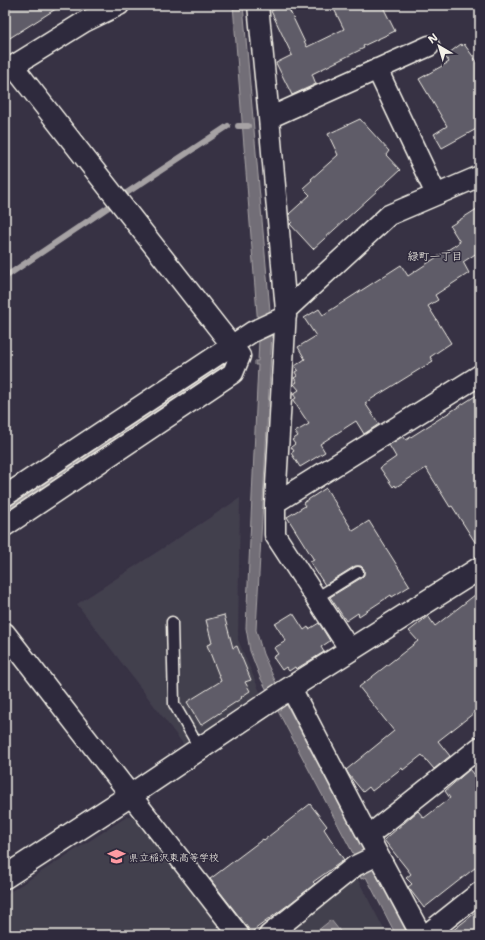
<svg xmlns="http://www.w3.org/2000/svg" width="485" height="940" viewBox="0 0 485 940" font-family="'Shantell Sans','Klee One',sans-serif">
<rect width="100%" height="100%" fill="#373244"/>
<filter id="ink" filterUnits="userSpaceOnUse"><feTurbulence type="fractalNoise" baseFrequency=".025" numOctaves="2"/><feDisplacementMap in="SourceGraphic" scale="8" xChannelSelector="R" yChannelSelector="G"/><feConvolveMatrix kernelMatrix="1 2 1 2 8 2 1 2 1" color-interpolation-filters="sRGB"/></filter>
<g filter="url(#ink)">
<path fill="#433f4e" d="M240 498 238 640 260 692 184 745 77 604Z
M128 816 139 819 227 935H5V895Z
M357 878 387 935H281Z"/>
<path fill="#726e77" stroke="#a6a2a4" d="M233 5H243L272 333 256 630 263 654 282 696 408 935H396L366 877 361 879 356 859 260 677 250 651 246 628 258 365H255V361H258L259 339Z
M331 920 343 935H312Z"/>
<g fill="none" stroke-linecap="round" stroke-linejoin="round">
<path stroke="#a6a2a4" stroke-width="6" d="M238 126H248
M122 196 228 126
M5 277 113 204
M5 512 224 366"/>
</g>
<path fill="#5f5c67" stroke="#f4f1e8" d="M5 5H62L5 41Z
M283 5H287L307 47 344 29 332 5H382L395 31 363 46 364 48 312 74 316 84 292 95 276 63 292 55 271 11Z
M461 44 462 46 464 44 480 66V127L442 148 434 134 447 126 419 79 449 62 445 56Z
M360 119 389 151 386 155 400 170 313 249 290 224 292 222 290 219V217L289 214 310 195 303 188 312 180 311 179 338 155 328 134Z
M480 207V251L463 262 469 273 435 295 438 300 428 306 451 343 430 357 433 361 365 403 379 424 364 434 356 421 320 444 325 452 300 467 291 453 294 451 291 447 295 444 292 440 298 436 295 432 309 424 293 400 296 398 293 394 299 390 294 384 297 382 294 378 297 376 295 372 298 370 295 366 305 359 298 347 316 336 304 318 319 309 323 315 401 265 408 276 460 242 450 226Z
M480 393V550L452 506 450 507 426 468 396 487 395 485 393 487 380 468 396 457 389 445 403 436 406 440Z
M326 488 353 531 369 521 410 586 392 597 391 595 359 616 358 613 346 621 330 597 361 578 364 575V569L361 566H355L325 585 310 562 314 560 287 517 305 506 303 503Z
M480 591V707L473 712 474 713 438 741 450 756 434 769 422 755 403 770 402 768 372 791 369 787 363 792 349 775 346 770 394 731 359 687 418 641 409 631 428 616 435 626Z
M293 613 304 630 308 627 309 629 319 623 330 641 321 647 324 652 296 669 295 667 289 671 286 667 282 670 273 657 278 654 274 648 286 641 275 624Z
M224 615 233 648 237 646 251 680 245 682 250 691 241 697 242 698 201 725 187 702 221 681 207 645 212 643 206 620Z
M470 769 480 781V864L424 908 408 887 412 884 406 878 411 874 384 840 418 811 424 818 450 798 445 791Z
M310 804 327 826 324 829 344 860 313 882 315 884 288 905 250 933 248 928 210 879 263 839 264 840Z
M480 909V935H447Z"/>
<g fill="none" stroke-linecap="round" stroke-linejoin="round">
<defs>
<path id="lane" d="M316 598 358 572
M172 622 174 704 200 749"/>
<path id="street" d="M258 5 269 118 286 310 275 503V535L350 650
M377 69 436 194
M5 71 84 22 119 5
M269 118 429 46
M286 310 389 215 480 176
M5 496 252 332 286 316
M275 503 480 375
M5 526 233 373 240 356 13 66
M5 633 239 935
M291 688 368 836 421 935
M368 836 480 747
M269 935 355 866 378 855
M426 935 480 892"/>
<path id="secondary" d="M5 877 131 795 287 690 480 568"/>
</defs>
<use href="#lane" stroke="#f4f1e8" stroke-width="13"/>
<use href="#street" stroke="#f4f1e8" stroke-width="23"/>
<use href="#secondary" stroke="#f4f1e8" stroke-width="25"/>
<use href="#lane" stroke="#2f2a3d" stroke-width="10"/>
<use href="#street" stroke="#2f2a3d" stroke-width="20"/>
<use href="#secondary" stroke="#2f2a3d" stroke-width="22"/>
</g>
</g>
<defs>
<symbol id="school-bare" viewBox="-9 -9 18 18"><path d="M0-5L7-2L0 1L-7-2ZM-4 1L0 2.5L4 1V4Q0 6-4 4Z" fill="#ff9aa2" stroke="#2f2a3d" stroke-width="2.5" paint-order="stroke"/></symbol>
</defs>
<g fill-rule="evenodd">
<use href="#school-bare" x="104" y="844" width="25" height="25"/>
</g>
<g text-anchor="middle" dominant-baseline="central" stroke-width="3" stroke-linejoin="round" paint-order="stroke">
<g font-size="10" fill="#f4f1e8" stroke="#2f2a3d" text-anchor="start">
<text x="129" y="857">県立稲沢東高等学校</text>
</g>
<g font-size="11" fill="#f4f1e8" stroke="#2f2a3d">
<text x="435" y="256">緑町一丁目</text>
</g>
</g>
<rect width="485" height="940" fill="none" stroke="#2f2a3d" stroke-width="20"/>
<rect x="10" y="10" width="465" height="920" fill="none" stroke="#f4f1e8" stroke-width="1.5" filter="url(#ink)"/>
<g transform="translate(439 46) rotate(322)" stroke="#2f2a3d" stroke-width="3" paint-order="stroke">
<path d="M0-3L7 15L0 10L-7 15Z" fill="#f4f1e8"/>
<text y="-6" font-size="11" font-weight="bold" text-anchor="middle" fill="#f4f1e8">N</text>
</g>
</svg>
